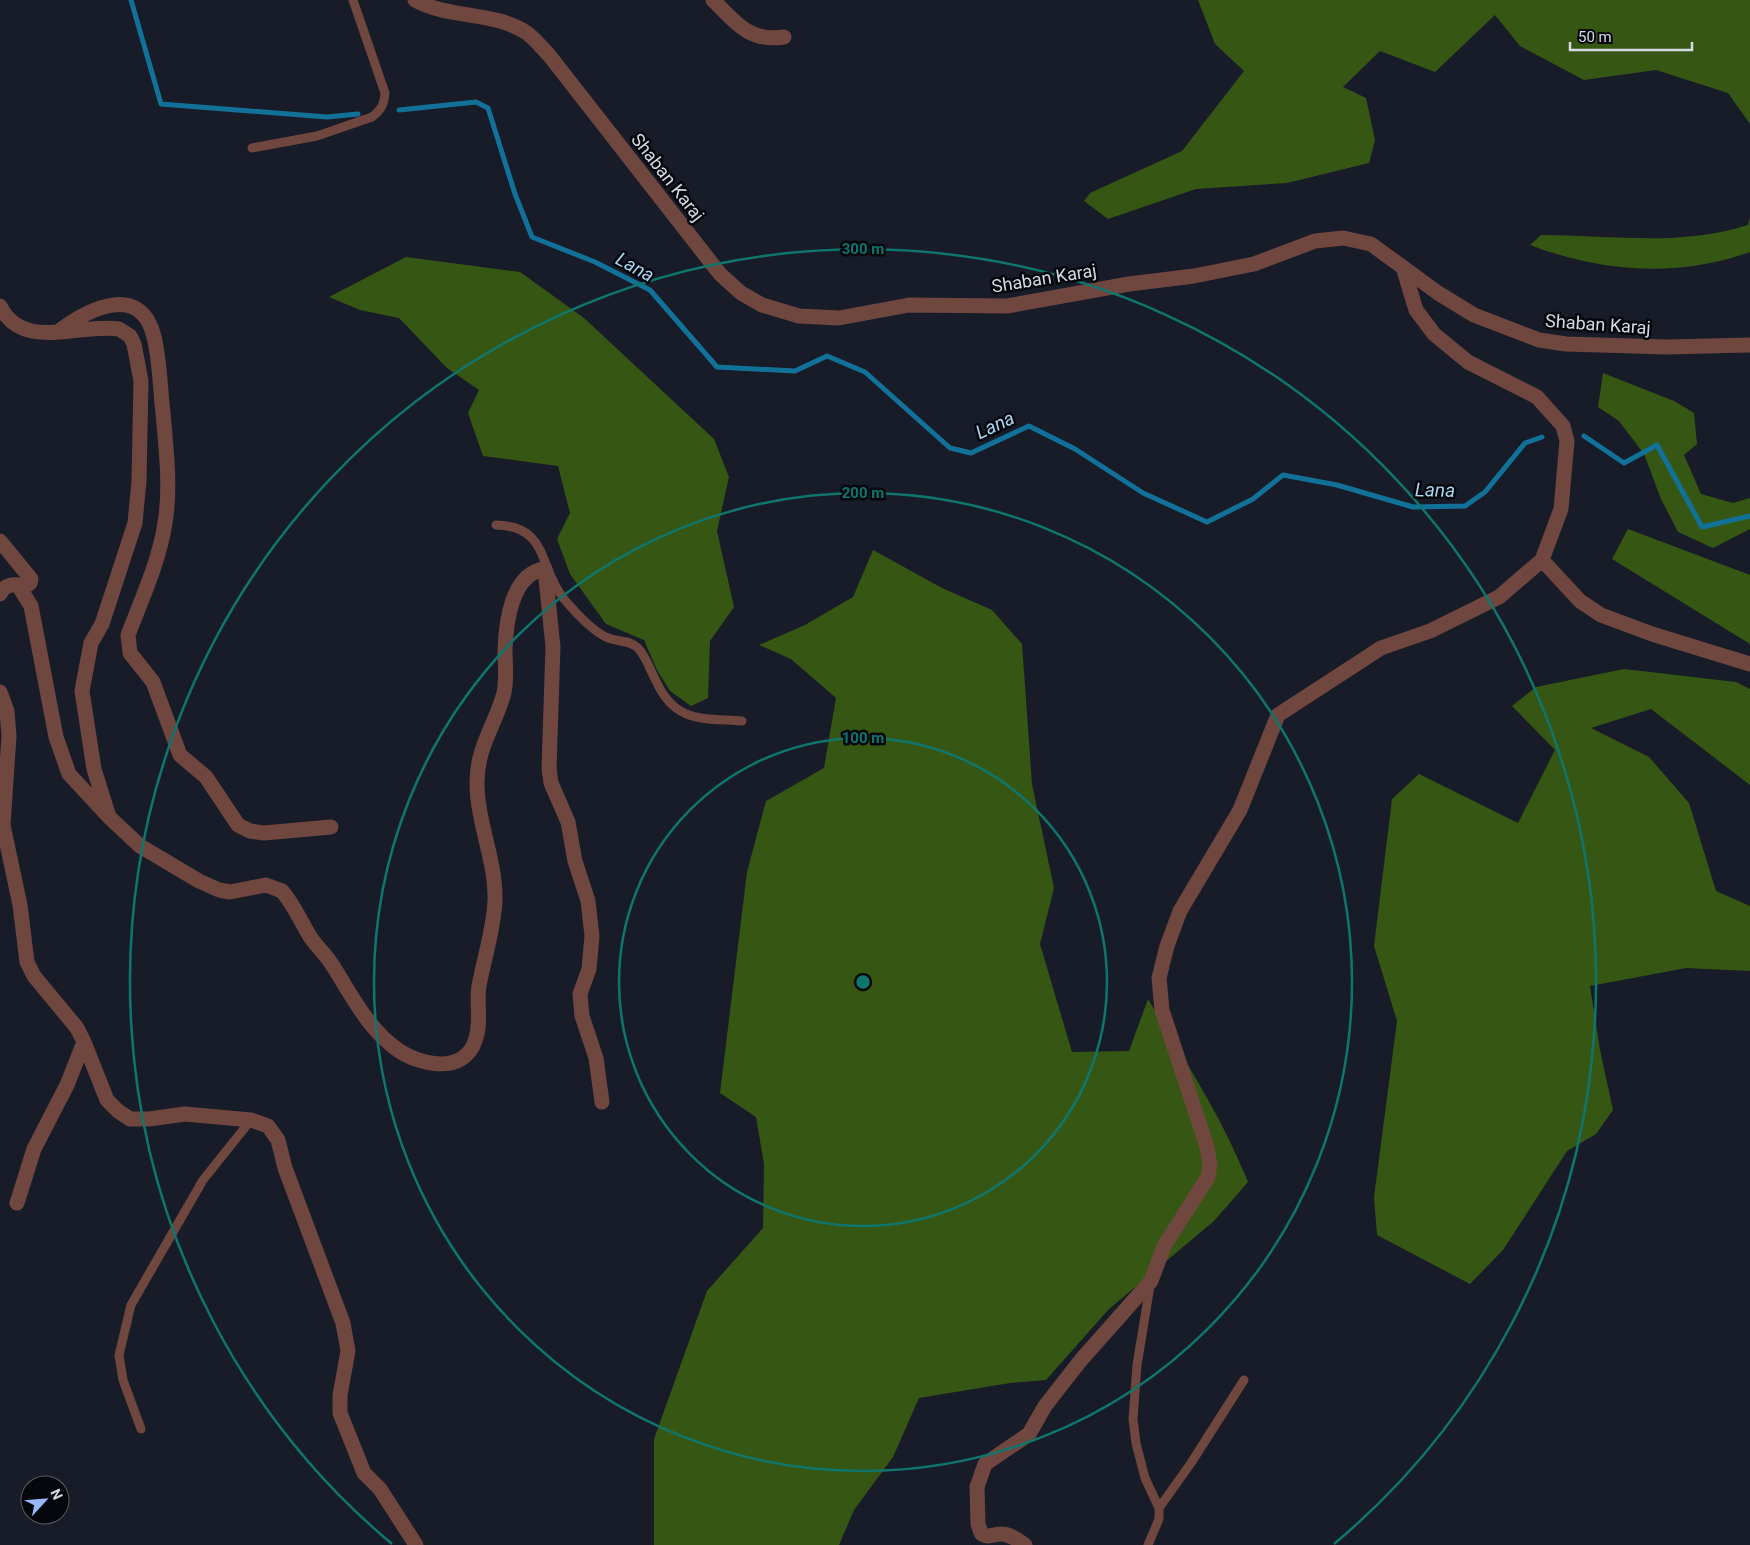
<svg xmlns="http://www.w3.org/2000/svg" width="1750" height="1545" viewBox="0 0 1750 1545" font-family="Roboto,sans-serif">
<rect width="100%" height="100%" fill="#171c28"/>
<path fill="#365713" d="M1198 0H1750V124L1728 93 1656 70 1584 80 1520 46 1495 15 1435 72 1380 51 1343 87 1366 98 1375 140 1369 163 1287 183 1196 189 1108 219 1084 201 1090 193 1182 151 1244 71 1215 44Z
M1750 217V252C1678 278 1601 272 1530 245L1541 235C1611 235 1680 247 1748 225Z
M406 257 520 272 584 318 714 439 729 477 717 531 734 607 710 641 708 698 691 706 670 691 657 670 644 640 606 624 570 574 557 539 570 513 558 466 483 456 468 413 479 390 447 368 399 318 360 310 329 297Z
M1603 373 1674 401 1694 413 1697 444 1684 455 1701 494 1733 503 1750 498V529L1713 548 1678 532 1661 499 1644 454 1619 421 1598 407Z
M1628 529 1750 575V644L1612 559Z
M873 550 942 588 992 610 1022 644 1032 784 1054 888 1040 944 1072 1052 1129 1051 1148 999C1184 1059 1222 1117 1248 1182L1214 1221 1109 1309 1046 1380 1010 1383 919 1398 893 1457 854 1510 839 1545H654V1439L707 1291 763 1228 764 1164 756 1117 720 1093 747 872 766 801 824 768 836 698 791 659 759 645 805 625 853 597Z
M1624 669 1736 682 1750 689V785L1651 709 1591 728 1649 757 1689 803 1716 891 1750 906V971L1686 968 1590 986 1600 1050 1613 1110 1596 1134 1567 1151 1503 1250 1470 1284 1377 1235 1374 1197 1397 1021 1374 946 1392 799 1419 774 1518 823 1555 750 1512 706 1536 687Z"/>
<g fill="none" stroke-linecap="round" stroke-linejoin="round">
<path stroke="#127199" stroke-width="5" d="M131 0 161 104 327 117 358 114
M399 110 476 102 488 108 515 194 532 237 595 262 650 290 717 367 795 371 827 356 865 372 950 448 971 453 1029 426 1075 449 1143 493 1207 522 1253 499 1283 475 1337 485 1413 507 1465 506 1485 492 1525 443 1542 437
M1584 436 1624 463 1657 445 1702 527 1750 516"/>
<path stroke="#6f473f" stroke-width="9" d="M252 148 317 136 372 117C381 110 384 105 385 93L353 0
M496 525C549 526 538 567 564 599 575 612 591 630 606 637 616 642 630 640 638 648 647 658 650 670 656 681 675 723 702 718 742 721
M141 1429 123 1380 119 1355 131 1305 203 1180 251 1120
M1159 1508 1191 1463 1244 1380
M1148 1545 1159 1519V1508L1145 1478 1136 1443 1133 1419 1137 1365 1150 1286"/>
<path stroke="#6f473f" stroke-width="15" d="M415 0C449 19 494 11 527 33 535 39 542 48 549 55L720 274 741 293 762 305 799 316 839 318 909 305 1007 306 1129 284 1194 276 1254 264 1315 241 1343 238 1371 244 1438 293 1474 315 1539 340 1566 344 1666 347 1750 345
M713 0C736 23 749 42 784 37
M0 306C23 352 78 323 119 329L130 336 134 344 141 381 139 481 135 523 102 624 91 643 82 691 94 769 109 817 140 846 199 881 219 890 230 892 266 885 282 891C294 905 301 922 311 938 318 948 327 956 333 966 352 996 368 1029 398 1050 421 1066 464 1074 475 1041 482 1023 476 1004 479 986 484 958 494 929 495 900 496 861 477 822 477 783 477 746 495 726 504 693 507 678 505 664 505 650 506 621 512 573 545 569L553 647 549 768 551 783 568 822 575 861 588 901 592 936 589 969 580 994 582 1016 596 1058 602 1102
M59 331C88 309 141 282 154 337 160 361 160 388 163 413 166 449 171 487 165 523 159 562 142 598 128 635L130 653 153 682 180 755 206 777 238 825 250 831 264 833 331 827
M0 541 31 579 30 583 22 589
M1542 560 1580 601 1601 615 1652 634 1750 664
M0 594C4 586 9 584 18 585L31 606 56 737 69 774 108 816
M0 692 7 711 9 736 3 825 20 905 27 962 34 976 77 1028 84 1042 107 1100 118 1111 130 1119H149L185 1114 251 1120 268 1126 278 1140 285 1168 343 1323 348 1351 340 1395V1413L364 1473 380 1489 416 1545
M17 1203 34 1149 67 1085 84 1042
M1025 1545C1018 1540 1010 1534 1001 1534 993 1534 988 1539 981 1533L978 1524 977 1487 985 1464 1029 1434 1045 1406 1081 1360 1151 1281 1164 1246 1208 1177 1210 1164 1207 1147 1162 1010 1159 978 1167 946 1180 911 1240 810 1278 715 1381 648 1430 631 1499 597 1542 560 1561 509 1567 441 1563 426 1537 397 1468 362 1434 334 1416 310 1403 267"/>
</g>
<g fill="none" stroke="#0f766e" stroke-width="2.5">
<circle cx="863" cy="982" r="244"/>
<circle cx="863" cy="982" r="489"/>
<path d="M392 1544A733 733 0 1 1 1334 1544"/>
</g>
<g text-anchor="middle" dominant-baseline="central" stroke-width="5" stroke-linejoin="round" paint-order="stroke">
<g font-size="18" fill="#d7dae3" stroke="#05070c">
<text transform="translate(668 177) rotate(52)">Shaban Karaj</text>
<text transform="translate(1044 278) rotate(-9)">Shaban Karaj</text>
<text transform="translate(1598 324) rotate(4)">Shaban Karaj</text>
</g>
<g font-size="19" font-style="italic" fill="#a6d6f1" stroke="#05070c">
<text transform="translate(635 267) rotate(29)">Lana</text>
<text transform="translate(995 425) rotate(-25)">Lana</text>
<text transform="translate(1435 490) rotate(1)">Lana</text>
</g>
</g>
<circle cx="863" cy="982" r="8" fill="#0f766e" stroke="#05070c" stroke-width="2.5"/>
<g font-size="15" text-anchor="middle" font-weight="bold" fill="#0f766e" stroke="#05070c" stroke-width="5" stroke-linejoin="round" paint-order="stroke">
<text x="863" y="254">300 m</text>
<text x="863" y="498">200 m</text>
<text x="863" y="743">100 m</text>
</g>
<g transform="translate(45 1500) rotate(64)"><circle r="24" fill="#05070c" stroke="#595b62"/>
<path d="M0-4L9 19L0 12L-9 19Z" fill="#98b6fd"/>
<text y="-8" font-size="14" font-weight="bold" text-anchor="middle" fill="#d7dae3">N</text>
</g>
<path d="M1570 42v8h122v-8" fill="none" stroke="#d7dae3" stroke-width="2.5"/>
<text x="1578" y="42" font-size="15" fill="#d7dae3" stroke="#05070c" stroke-width="4" paint-order="stroke">50 m</text>
</svg>
